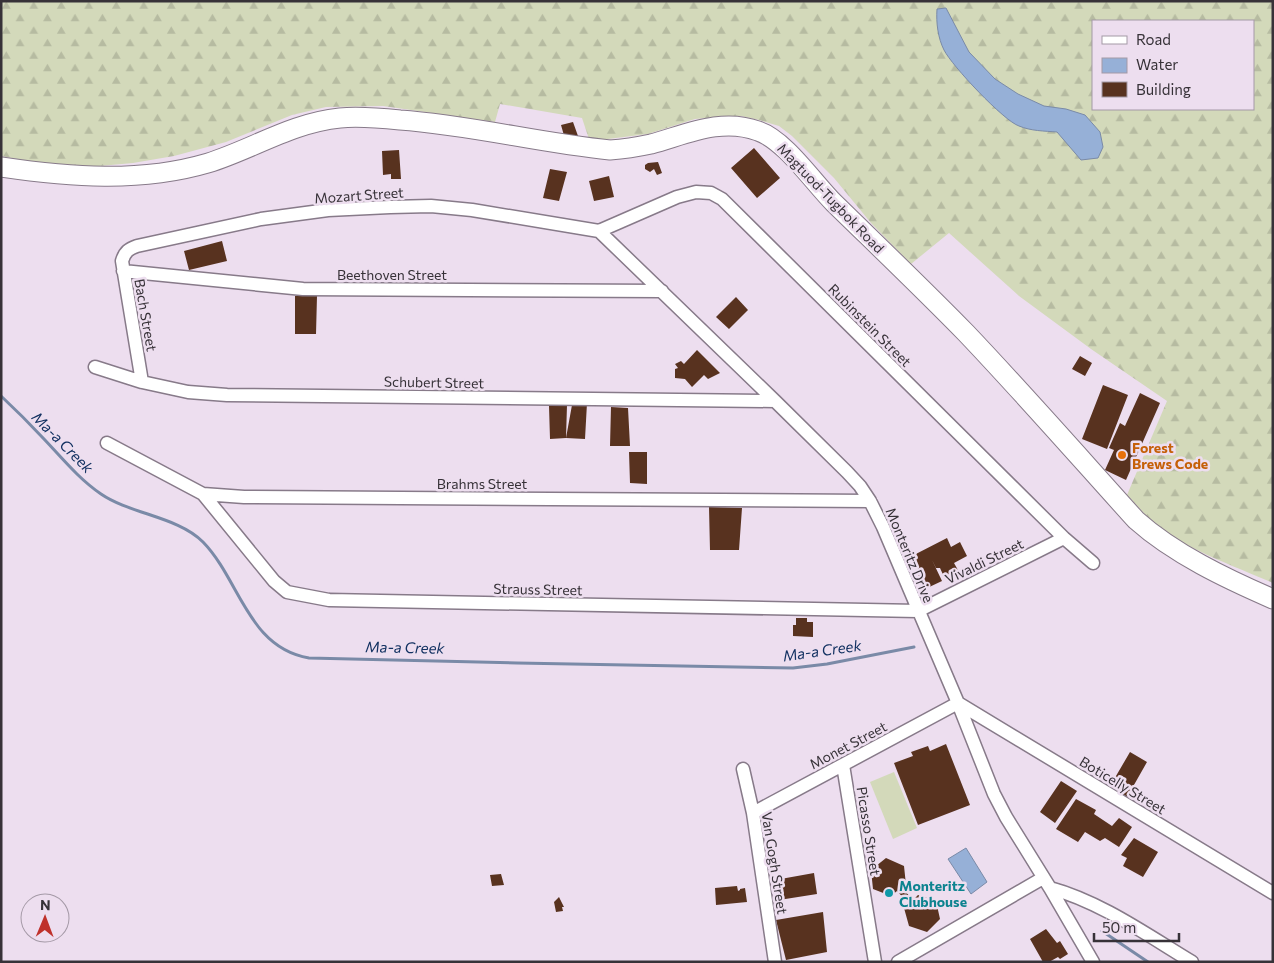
<svg xmlns="http://www.w3.org/2000/svg" width="1274" height="963" viewBox="0 0 1274 963" font-family="Commissioner,sans-serif">
<defs>
<pattern id="forest-firs" width="22" height="20" patternUnits="userSpaceOnUse" patternTransform="scale(1.25)"><rect width="22" height="20" fill="#d3d9ba"/><path d="M5 1l3.5 6h-7zM16 11l3.5 6h-7z" fill="#b6bba1"/></pattern>
</defs>
<rect width="100%" height="100%" fill="#eddeef"/>
<path fill="url(#forest-firs)" fill-rule="evenodd" d="M1 1H1273V583C1237 567 1179 547 1151 521 1143 513 1135 503 1127 495L1167 401 1091 349 1019 296 949 233 911 264 871 223 834 178 792 136 779 126 759 120 741 116 719 117 695 119 648 134 608 139H589L582 118 500 104 495 122 383 106 326 107 292 115 226 142 174 156 133 163 89 167 51 165 1 156ZM1093 21H1253V109H1093Z"/>
<path fill="#d3d9ba" d="M894 772 917 828 893 839 870 782Z"/>
<path fill="#96b0d7" stroke="#7a8aa7" d="M946 8 969 52 995 79 1018 94 1044 106 1066 109 1085 115 1100 132 1103 147 1098 158 1081 160 1057 132C1044 131 1031 131 1019 126 1004 121 952 66 944 50 938 38 936 23 937 9Z
M966 848 987 882 971 894 948 859Z"/>
<g fill="none" stroke-linecap="round" stroke-linejoin="round">
<path stroke="#7a8aa7" stroke-width="3" d="M1 396C16 410 30 424 44 439 62 458 79 479 101 494 130 514 179 517 203 542 240 580 248 648 309 658L517 663 793 668 827 664 914 647
M1102 931 1148 962"/>
</g>
<path fill="#58321f" d="M573 122 578 136 565 139 561 125Z
M754 148 780 178 757 198 731 168Z
M399 150 401 179H391V174L383 175 382 151Z
M658 162 662 173 657 175 654 169 650 172 645 169V165L648 163Z
M550 169 567 172 559 201 543 198Z
M609 176 614 197 594 201 589 181Z
M222 241 227 261 189 270 184 251Z
M295 296H317L316 334H295Z
M736 297 748 310 729 329 716 317Z
M697 350 720 373 708 379 704 375 692 387 685 379 675 378V369L678 368 675 364 681 361 684 364Z
M1080 356 1092 363 1085 376 1072 369Z
M1103 385 1128 395 1107 449 1082 439Z
M1140 393 1160 403 1126 480 1105 470 1114 450 1109 448 1120 423 1125 426Z
M587 403 585 439 566 438 572 405Z
M567 405 566 438 550 439 549 406Z
M611 407 628 408 630 446H610Z
M629 452H647V484L630 483Z
M709 507 742 508 739 550H710Z
M947 538 951 547 960 542 967 556 954 563 959 572 945 579 940 568H936L932 560 942 581 925 589 910 557Z
M796 618H807V622H813V637L793 636V625H796Z
M946 744 970 805 918 825 894 763 913 756 911 752 928 746 930 751Z
M1130 752 1147 762 1126 799 1109 788Z
M1061 781 1077 791 1055 823 1040 812Z
M1076 799 1096 810 1094 814 1112 826 1119 818 1132 827 1119 847 1105 838 1100 841 1085 832 1078 842 1056 829Z
M1134 838 1158 852 1143 877 1123 866 1127 858 1121 855Z
M886 858 904 866 906 885 902 888 913 900 918 895 936 901 940 919 927 932 909 926 904 908 909 904 897 891 891 896 873 889 871 870Z
M814 873 817 894 779 900 775 880Z
M501 874 504 885 492 886 490 875Z
M737 886 738 891 740 890V889L745 888 747 902 716 905 715 888Z
M559 897 564 907H562L563 911 556 912 554 902Z
M823 912 827 952 786 960 776 920Z
M1046 929 1057 943 1060 941 1068 954 1060 959 1058 957 1049 962H1043L1030 939Z"/>
<g fill="none" stroke-linecap="round" stroke-linejoin="round">
<defs>
<path id="minor" d="M599 231 775 401 847 472 860 486 870 501 883 527 958 703 994 794 1006 817 1050 888 1093 962
M599 231 677 197 696 192 711 193 722 199 1064 538 1093 563
M123 271 303 289 662 291
M95 367 142 382 188 392 227 395 775 401
M142 382 122 261C125 251 129 249 137 246L261 219 328 210 390 207 431 206 472 210 599 231
M107 443 203 494 244 497 870 501
M203 494 274 581 287 592 329 600 918 611 1064 538
M843 765 875 962
M743 769 753 813 775 962
M753 813 958 703 1273 893
M1050 888C1101 902 1147 935 1192 962
M898 962 1043 878"/>
<path id="secondary" d="M1 167C69 177 140 183 208 163 253 149 291 123 340 118 360 116 380 118 400 120 471 125 539 143 610 150 624 149 637 147 651 144 685 135 721 117 758 131 785 140 813 182 834 203 878 246 923 289 966 333 1024 394 1080 458 1136 520 1174 554 1227 579 1273 599"/>
</defs>
<use href="#minor" stroke="#877a89" stroke-width="15"/>
<use href="#secondary" stroke="#877a89" stroke-width="21"/>
<use href="#minor" stroke="#fff" stroke-width="12"/>
<use href="#secondary" stroke="#fff" stroke-width="19"/>
</g>
<circle fill="#e8710a" stroke="#eddeef" stroke-width="2" cx="1122" cy="455" r="5"/>
<circle fill="#0f9aa8" stroke="#eddeef" stroke-width="2" cx="889" cy="893" r="5"/>
<g text-anchor="middle" dominant-baseline="central" stroke-width="5" stroke-linejoin="round" paint-order="stroke">
<g font-size="14" fill="#373238" stroke="#eddeef">
<text transform="translate(359 195) rotate(-4)">Mozart Street</text>
<text transform="translate(831 198) rotate(46)">Magtuod-Tugbok Road</text>
<text x="392" y="274">Beethoven Street</text>
<text transform="translate(146 315) rotate(80)">Bach Street</text>
<text transform="translate(870 325) rotate(45)">Rubinstein Street</text>
<text transform="translate(434 382) rotate(1)">Schubert Street</text>
<text x="482" y="483">Brahms Street</text>
<text transform="translate(910 555) rotate(67)">Monteritz Drive</text>
<text transform="translate(984 561) rotate(-26)">Vivaldi Street</text>
<text transform="translate(538 589) rotate(1)">Strauss Street</text>
<text transform="translate(848 745) rotate(-28)">Monet Street</text>
<text transform="translate(1123 785) rotate(31)">Boticelly Street</text>
<text transform="translate(869 831) rotate(81)">Picasso Street</text>
<text transform="translate(775 863) rotate(81)">Van Gogh Street</text>
</g>
<g font-size="14" font-weight="bold" fill="#c56008" stroke="#eddeef" text-anchor="start">
<text x="1132" y="447">Forest<tspan x="1132" dy="16">Brews Code</tspan></text>
</g>
<g font-size="14" font-weight="bold" fill="#0d838f" stroke="#eddeef" text-anchor="start">
<text x="899" y="885">Monteritz<tspan x="899" dy="16">Clubhouse</tspan></text>
</g>
<g font-size="15" font-style="italic" fill="#123161" stroke="#eddeef">
<text transform="translate(63 442) rotate(45)">Ma-a Creek</text>
<text transform="translate(405 647) rotate(1)">Ma-a Creek</text>
<text transform="translate(822 650) rotate(-8)">Ma-a Creek</text>
</g>
</g>
<rect width="1274" height="963" fill="none" stroke="#373238" stroke-width="5"/>
<rect x="1092" y="20" width="162" height="90" fill="#eddeef" stroke="#a499a6"/>
<rect x="1102" y="36" width="25" height="8" fill="#ffffff" stroke="#a499a6"/>
<text x="1136" y="45" font-size="15" fill="#373238">Road</text>
<rect x="1102" y="58" width="25" height="15" fill="#96b0d7" stroke="#a499a6"/>
<text x="1136" y="70" font-size="15" fill="#373238">Water</text>
<rect x="1102" y="82" width="25" height="15" fill="#58321f" stroke="#a499a6"/>
<text x="1136" y="95" font-size="15" fill="#373238">Building</text>
<g transform="translate(45 918) rotate(1)"><circle r="24" fill="#eddeef" stroke="#a499a6"/>
<path d="M0-4L9 19L0 12L-9 19Z" fill="#bf312b"/>
<text y="-8" font-size="14" font-weight="bold" text-anchor="middle" fill="#373238">N</text>
</g>
<path d="M1094 933v8h85v-8" fill="none" stroke="#373238" stroke-width="2.5"/>
<text x="1102" y="933" font-size="15" fill="#373238" stroke="#eddeef" stroke-width="4" paint-order="stroke">50 m</text>
</svg>
